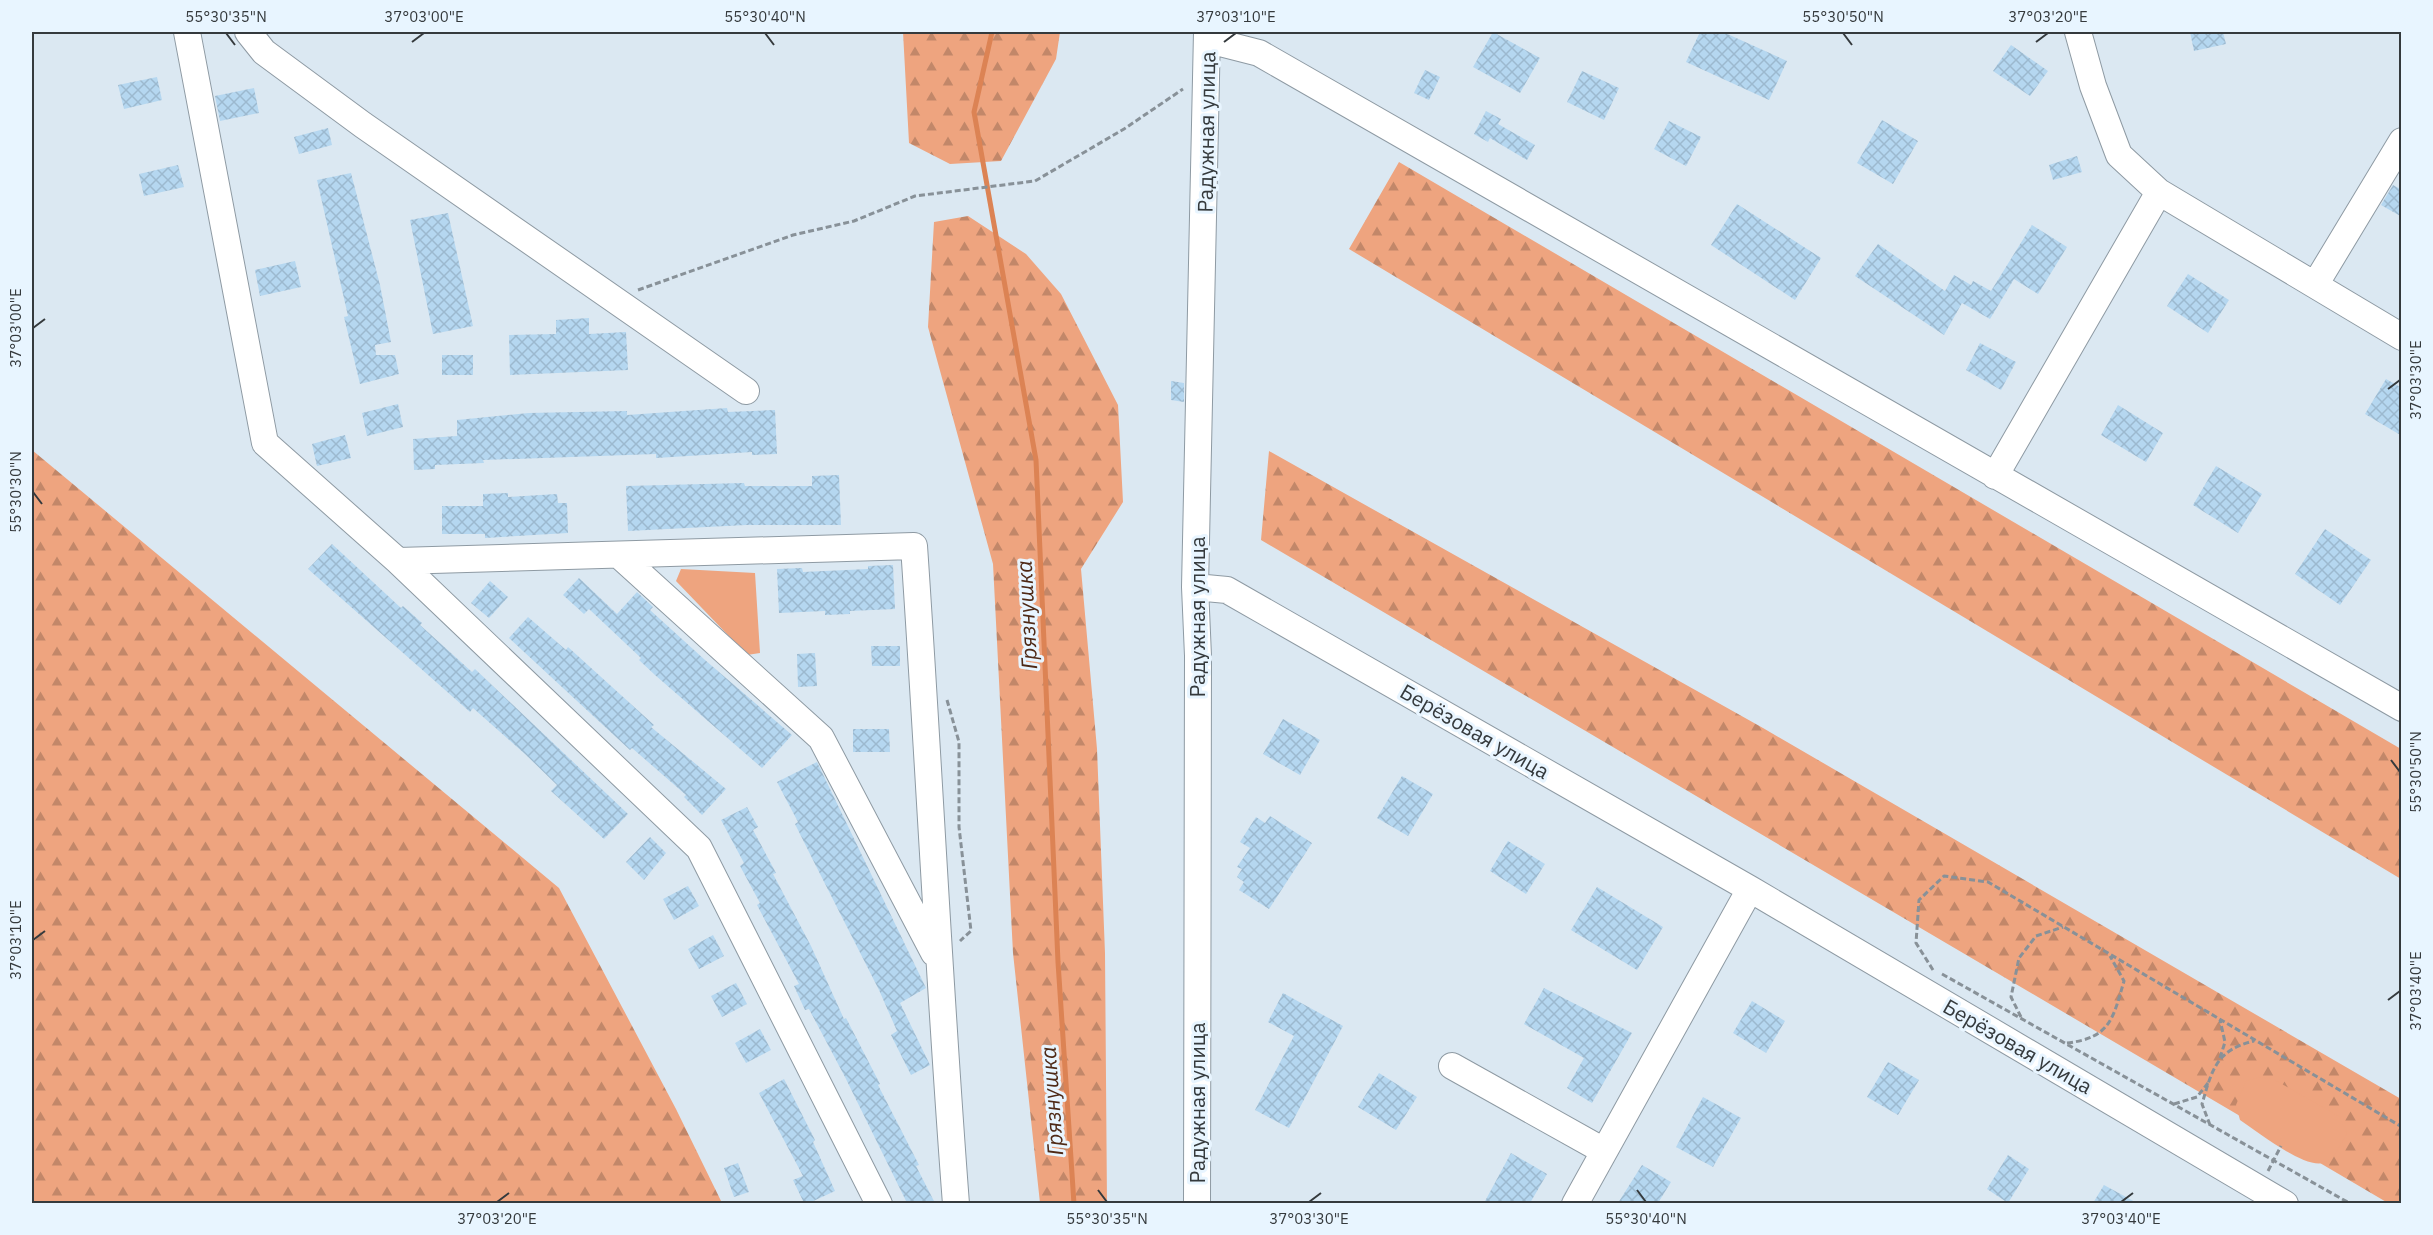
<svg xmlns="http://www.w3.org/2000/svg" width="2433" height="1235" viewBox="0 0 2433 1235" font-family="'IBM Plex Sans',sans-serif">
<defs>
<pattern id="forest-firs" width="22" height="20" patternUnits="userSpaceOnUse" patternTransform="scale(1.5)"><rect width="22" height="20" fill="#eea47f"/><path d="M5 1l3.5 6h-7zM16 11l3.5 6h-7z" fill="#c28769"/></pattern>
<pattern id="building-cross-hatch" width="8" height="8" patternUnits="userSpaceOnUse" patternTransform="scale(1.5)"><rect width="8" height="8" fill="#b5d7f0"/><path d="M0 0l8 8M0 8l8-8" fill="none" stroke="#9cb9cf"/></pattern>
</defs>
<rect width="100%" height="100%" fill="#dbe8f2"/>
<path fill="url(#forest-firs)" d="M903 32H1060L1056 59 1001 161 950 164 909 143Z
M1399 162 2401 749V879L1349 249Z
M968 216 1026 254 1061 294 1118 405 1123 502 1081 569 1097 749 1105 953 1107 1203H1040L1013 953 993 564 928 327 934 222Z
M32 450 559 888 676 1109 722 1203H32Z
M1269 451 1763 728 2401 1099V1203H2388L1261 540Z"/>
<path fill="#eea47f" d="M681 569 755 573 760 653 747 655 676 581Z
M2260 1077 2275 1080 2340 1117 2347 1134C2341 1143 2335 1159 2323 1163 2303 1168 2258 1132 2240 1120L2236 1105 2246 1081Z"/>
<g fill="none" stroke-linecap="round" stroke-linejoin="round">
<path stroke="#dc8354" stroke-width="5" d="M992 32 974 112 1036 460 1058 962 1074 1204"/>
</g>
<path fill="url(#building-cross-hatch)" d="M1493 32 1540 58 1520 93 1473 67Z
M1700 32H1723L1787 61 1769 100 1686 62Z
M2190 32H2223L2226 44 2194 51Z
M2011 45 2048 71 2030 96 1993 71Z
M1425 70 1440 77 1429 100 1414 93Z
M1582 71 1619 88 1604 120 1567 102Z
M157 77 162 100 124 109 118 85Z
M254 88 259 113 220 121 215 96Z
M1486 111 1501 119 1498 124 1535 145 1527 160 1490 138 1488 142 1474 134Z
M1882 120 1918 141 1893 184 1857 163Z
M1669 121 1701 137 1686 166 1654 149Z
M328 128 332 145 299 154 294 137Z
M2077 156 2082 172 2053 180 2049 165Z
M178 165 184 187 144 196 139 174Z
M351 173 380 285 391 342 375 345 376 355H395L399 374 360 384 344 317 348 316 317 180Z
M2393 185 2402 190V217L2381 205Z
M1737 204 1821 258 1795 300 1711 245Z
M448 213 473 326 433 334 410 220Z
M2032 225 2067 247 2038 294 2014 279 1990 319 1962 303 1944 335 1855 276 1878 244 1945 291 1954 275 1971 285 1973 281 1991 291Z
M295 261 301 287 260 296 255 270Z
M2188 274 2229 300 2208 333 2167 306Z
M589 318V334L626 332 628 370 510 375 509 335 556 334V320Z
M1980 343 2016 362 2001 390 1966 370Z
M442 355H473V375H442Z
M2386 379 2402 388V436L2365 414Z
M1171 381 1184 383V402L1171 400Z
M398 404 403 427 367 436 362 413Z
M2118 405 2163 433 2146 462 2101 435Z
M727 408 728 412 775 410 777 454 752 455V452L656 458V454L483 460 484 463 435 465V469L414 470 413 439 457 436V420L529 413 627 411V415Z
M345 435 351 458 317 466 312 444Z
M2216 466 2262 494 2238 533 2193 505Z
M839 475 841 525H746L628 531 626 486 744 483 745 486H812V476Z
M508 493V497L557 494 558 503H567L568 533 485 538V534H442V506H483V494Z
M2325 529 2371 560 2340 605 2295 574Z
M332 544 401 608 403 606 422 623 420 625 472 672 475 669 628 814 604 839 551 791 557 785 525 754 473 708 470 712 308 569Z
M893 565 895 609 850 611V614L825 615V611L779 613 777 569 802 568 803 572 868 569V566Z
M579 578 617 614 637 592 653 607 650 610 705 660 792 735 762 768 655 675 639 660 641 658 589 609 584 614 563 595Z
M490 581 508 597 489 618 471 603Z
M528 617 566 650 568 647 654 725 651 727 726 789 702 815 684 797 686 795 632 748 630 750 509 638Z
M871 646H900V666H872Z
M815 653 817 686 798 687 797 654Z
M1283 719 1320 740 1300 775 1263 754Z
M853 729H889L890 752H853Z
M817 762 926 988 900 1003 930 1065 911 1075 891 1035 897 1031 879 990 816 866 795 824 798 822 777 782Z
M1402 776 1433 794 1408 836 1377 818Z
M747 807 758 827 753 830 776 873 773 874 811 946 844 1019 846 1018 880 1084 878 1085 919 1165 916 1166 935 1203H907L845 1077 809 1009 805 1010 794 986 799 984 757 905 760 903 740 866 744 863 721 820Z
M1270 816 1312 843 1269 909 1239 890 1244 882 1237 877 1242 869 1237 867 1250 848 1240 842 1256 817 1265 823Z
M650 837 666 853 644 880 626 862Z
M1508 841 1545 864 1526 894 1490 871Z
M688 886 699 906 674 920 663 899Z
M1597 887 1663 927 1637 970 1571 930Z
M713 935 724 956 699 969 688 949Z
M736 983 747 1004 722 1017 711 996Z
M1544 988 1632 1033 1592 1103 1567 1088 1584 1058 1524 1024Z
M1283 993 1343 1026 1289 1128 1255 1110 1294 1036 1268 1022Z
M1752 1001 1785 1021 1766 1053 1733 1033Z
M760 1029 771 1050 746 1063 735 1043Z
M1888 1062 1919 1080 1898 1115 1867 1097Z
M1379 1073 1417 1097 1396 1130 1358 1107Z
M784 1079 815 1140 813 1142 835 1191 809 1203H804L793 1180 803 1176 759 1093Z
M1703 1097 1741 1118 1713 1167 1676 1147Z
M1511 1153 1547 1174 1530 1203H1484Z
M2008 1155 2029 1169 2008 1203 1987 1189Z
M738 1163 749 1192 734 1197 724 1168Z
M1642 1165 1671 1182 1658 1203H1618Z
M2104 1185 2137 1203H2093Z"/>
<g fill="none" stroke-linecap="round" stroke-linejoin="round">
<defs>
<path id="minor" d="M187 32 265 443 398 561 699 848 879 1204
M248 32 264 52 363 125 746 391
M2078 32 2093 86 2119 155 2159 192 2402 337
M1208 40 1259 53 2402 708
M2315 285 2402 141
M1995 476 2159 192
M619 555 821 738 934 953
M398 561 914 546C929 765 939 984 956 1204
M1195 587 1227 590 1750 889 2285 1204
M1452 1066 1604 1151
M1197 1204 1198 656 1195 587 1207 32
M1575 1204 1750 889"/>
</defs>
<use href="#minor" stroke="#8e9aa3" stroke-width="28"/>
<path stroke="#889198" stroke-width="3" stroke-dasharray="6 3" stroke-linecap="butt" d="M638 290 793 235 854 221 915 196 1035 181 1124 129 1183 89
M947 700 959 742V827L971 931 960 941
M1933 970 1916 943 1919 900 1944 876 1988 882 2402 1127
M1942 974 2351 1204
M2021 1017 2011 997 2019 958 2036 936 2063 927
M2067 1043C2110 1038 2113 1019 2124 981L2110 956
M2220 1058 2225 1042 2220 1020
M2174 1104 2197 1097 2208 1083
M2210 1125 2202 1104C2212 1070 2216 1050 2254 1041
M2268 1171 2281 1146"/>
<use href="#minor" stroke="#fff" stroke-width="26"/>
</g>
<path fill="none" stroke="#353a3d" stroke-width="2" d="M226 33 235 45M765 33 774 45M1843 33 1852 45M412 42 424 33M1224 42 1236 33M2036 42 2048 33M33 328 45 319M2388 389 2400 380M33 492 42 504M2391 760 2400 772M33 940 45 931M2388 1000 2400 991M1098 1190 1107 1202M1637 1190 1646 1202M497 1202 509 1193M1309 1202 1321 1193M2121 1202 2133 1193"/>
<g text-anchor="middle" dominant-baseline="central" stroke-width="6" stroke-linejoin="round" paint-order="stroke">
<g font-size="21" fill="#353a3d" stroke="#e8f5ff">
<text transform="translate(1206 132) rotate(-89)">Радужная улица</text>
<text transform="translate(1197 617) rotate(-90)">Радужная улица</text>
<text transform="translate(1475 731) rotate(30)">Берёзовая улица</text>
<text transform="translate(2018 1046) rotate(30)">Берёзовая улица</text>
<text transform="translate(1197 1103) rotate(-90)">Радужная улица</text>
</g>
<g font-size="22" font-style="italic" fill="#4e2916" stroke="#e8f5ff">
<text transform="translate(1026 615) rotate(-93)">Грязнушка</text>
<text transform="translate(1051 1101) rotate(-94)">Грязнушка</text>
</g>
</g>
<rect width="2433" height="1235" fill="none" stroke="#e8f5ff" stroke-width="66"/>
<rect x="33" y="33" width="2367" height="1169" fill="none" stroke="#353a3d" stroke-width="2"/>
<g font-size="15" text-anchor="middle" fill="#353a3d">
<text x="226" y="22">55°30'35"N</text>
<text x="424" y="22">37°03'00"E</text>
<text x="765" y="22">55°30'40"N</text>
<text x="1236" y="22">37°03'10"E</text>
<text x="1843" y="22">55°30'50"N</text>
<text x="2048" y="22">37°03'20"E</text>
<text transform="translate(16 328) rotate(-90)" y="5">37°03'00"E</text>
<text transform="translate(2416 380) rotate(-90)" y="5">37°03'30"E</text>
<text transform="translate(16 492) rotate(-90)" y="5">55°30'30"N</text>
<text transform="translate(2416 772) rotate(-90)" y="5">55°30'50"N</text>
<text transform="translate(16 940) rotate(-90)" y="5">37°03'10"E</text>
<text transform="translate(2416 991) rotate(-90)" y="5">37°03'40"E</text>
<text x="497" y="1224">37°03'20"E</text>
<text x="1107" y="1224">55°30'35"N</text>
<text x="1309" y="1224">37°03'30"E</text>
<text x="1646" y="1224">55°30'40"N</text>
<text x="2121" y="1224">37°03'40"E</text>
</g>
</svg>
